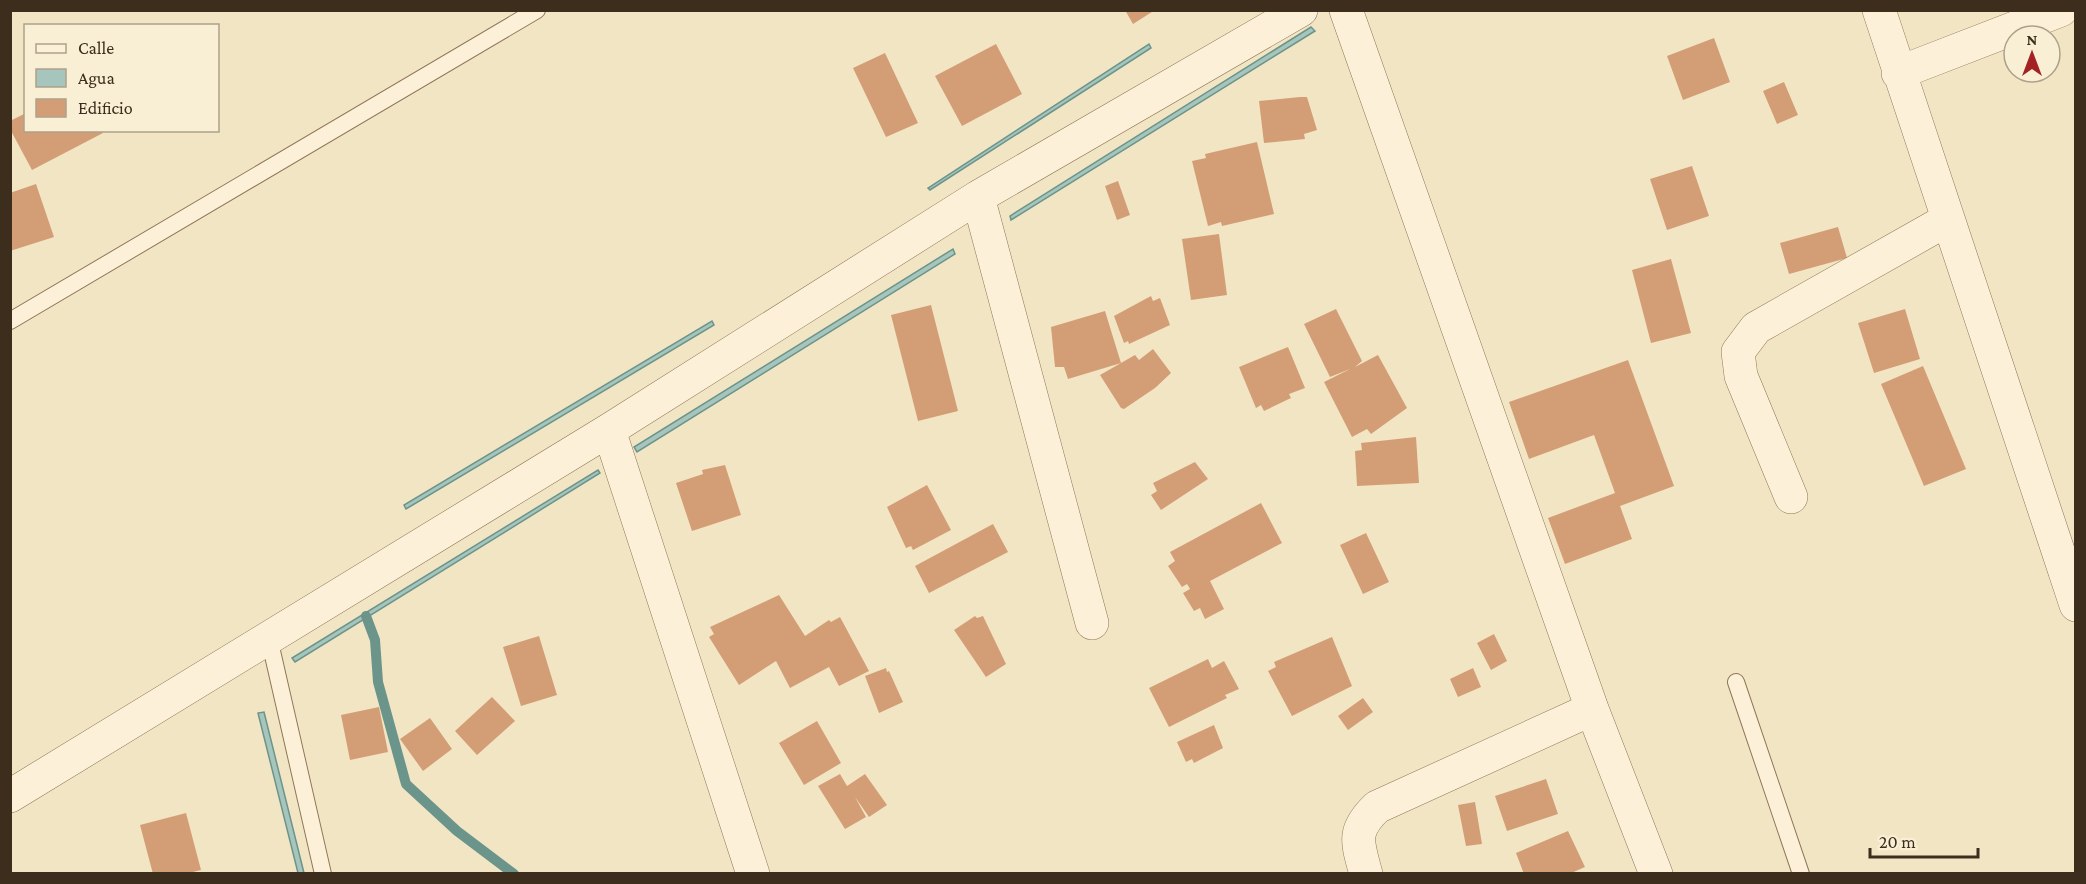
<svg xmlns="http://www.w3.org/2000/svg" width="2086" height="884" viewBox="0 0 2086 884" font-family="'Crimson Pro',serif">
<rect width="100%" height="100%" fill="#f2e5c4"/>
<path fill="#a6c5bc" stroke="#6b948b" stroke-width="1.5" d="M1311 27 1315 31 1011 220 1010 216Z
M1149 44 1151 48 930 190 928 188Z
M953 249 955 254 637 452 634 447Z
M712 321 714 325 406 509 404 505Z
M598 470 600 473 295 662 292 658Z
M264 712 304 873H298L258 713Z"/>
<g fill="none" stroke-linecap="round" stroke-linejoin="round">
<path stroke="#6b948b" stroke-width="10" d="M366 616 375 640 378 682 406 784 457 831 514 874"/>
</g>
<path fill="#d39e76" d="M1125 10H1155L1133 24Z
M1714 38 1730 82 1683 100 1667 56Z
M996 44 1022 94 962 126 935 76Z
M885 53 918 123 886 137 853 68Z
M1784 82 1798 115 1777 124 1763 91Z
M1300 97H1307L1317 130 1304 134 1305 139 1264 143 1259 101Z
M26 113V130H101L103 133 32 170 10 129V121Z
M1257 142 1274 214 1222 226 1221 222 1208 226 1192 161 1206 158 1205 154Z
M1692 166 1709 216 1667 230 1650 179Z
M1118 181 1130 215 1117 220 1105 186Z
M36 184 54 237 10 251V193Z
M1838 227 1847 258 1789 274 1780 243Z
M1219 234 1227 295 1191 300 1182 239Z
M1671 259 1691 333 1651 343 1632 270Z
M1151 296 1153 301 1160 298 1170 325 1129 344 1128 341 1124 343 1114 316Z
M931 305 958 411 918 421 891 315Z
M1336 309 1362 361 1355 367 1378 355 1407 408 1371 434 1367 429 1352 437 1324 382 1350 369 1330 377 1304 324Z
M1905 309 1920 359 1874 373 1858 323Z
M1105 311 1121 363 1068 379 1064 367H1055L1051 327Z
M1288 347 1305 388 1289 394 1291 398 1264 411 1261 405 1256 408 1239 367Z
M1153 349 1171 373 1155 388 1124 409 1121 408 1100 375 1135 355 1139 360Z
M1628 360 1674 486 1620 506 1632 539 1565 564 1548 518 1615 493 1594 435 1529 459 1509 402Z
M1923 366 1966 469 1924 486 1881 384Z
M1416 437 1419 483 1357 486 1355 451 1362 450 1361 443Z
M1195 462 1208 479 1161 510 1151 495 1157 491 1153 483Z
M725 465 741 515 692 531 676 483 703 474 702 470Z
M927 485 951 530 913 550 911 546 906 548 887 507Z
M1261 503 1282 543 1210 581 1224 609 1205 619 1200 608 1194 611 1183 593 1190 589 1187 584 1182 587 1168 566 1175 561 1170 552Z
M993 524 1008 552 929 593 915 566Z
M1366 533 1389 582 1363 594 1340 545Z
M779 595 805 636 829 620 831 622 840 617 869 671 839 686 829 667 790 688 776 661 739 685 709 637 714 634 710 627Z
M975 616 977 618 983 616 1006 664 986 677 954 630Z
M1494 634 1507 661 1491 670 1477 643Z
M539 636 557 695 521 706 503 647Z
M1332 637 1352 686 1292 716 1268 671 1276 667 1274 662Z
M1208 659 1212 668 1224 661 1239 689 1225 695 1227 698 1169 727 1149 688Z
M886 668 887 672 889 671 903 702 879 713 865 676Z
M1473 668 1481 687 1458 697 1450 679Z
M492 697 515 721 477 755 455 731Z
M1363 698 1373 712 1348 730 1338 716Z
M379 707 388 752 350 760 341 715Z
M430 718 452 749 423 771 400 739Z
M817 721 841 763 804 785 779 743Z
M1214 725 1223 748 1194 763 1192 759 1186 762 1177 742Z
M840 774 847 786 865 774 887 805 869 817 855 797 866 817 845 829 818 786Z
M1546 779 1558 814 1507 831 1495 796Z
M1475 802 1482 844 1466 846 1458 805Z
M186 813 201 870 185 874H153L140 825Z
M1568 831 1585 867 1569 874H1524L1516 853Z"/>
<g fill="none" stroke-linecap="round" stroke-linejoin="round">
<defs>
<path id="lane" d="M10 321 537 10
M269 638 323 874
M1736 682 1801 874"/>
<path id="street" d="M1346 10 1592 709 1656 874
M1879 10 2076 605
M1898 73 2061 10
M978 197 1092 623
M609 430 753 874
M1791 497 1741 376 1738 352 1756 328 1947 220
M10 796 609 430 978 197 1301 10
M1366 874C1357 841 1352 831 1377 807L1592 709"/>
</defs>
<use href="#lane" stroke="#8f7658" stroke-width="18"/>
<use href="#street" stroke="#8f7658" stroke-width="34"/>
<use href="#lane" stroke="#fcf1d8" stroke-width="16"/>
<use href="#street" stroke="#fcf1d8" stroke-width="33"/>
</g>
<rect width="2086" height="884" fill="none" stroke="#3d2d1d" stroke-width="24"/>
<rect x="24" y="24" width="195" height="108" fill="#f9efd4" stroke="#aea18b" stroke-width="1.5"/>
<rect x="36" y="44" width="30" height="9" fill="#fcf1d8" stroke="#aea18b" stroke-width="1.5"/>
<text x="78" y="54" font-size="18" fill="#3d2d1d">Calle</text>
<rect x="36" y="69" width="30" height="18" fill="#a6c5bc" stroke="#aea18b" stroke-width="1.5"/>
<text x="78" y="84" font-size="18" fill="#3d2d1d">Agua</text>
<rect x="36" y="99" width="30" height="18" fill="#d39e76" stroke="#aea18b" stroke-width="1.5"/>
<text x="78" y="114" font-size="18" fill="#3d2d1d">Edificio</text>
<g transform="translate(2032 54)"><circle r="28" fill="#f9efd4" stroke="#aea18b" stroke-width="1.5"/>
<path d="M0-4.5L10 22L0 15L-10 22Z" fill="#a32322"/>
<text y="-9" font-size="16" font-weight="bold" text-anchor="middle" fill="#3d2d1d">N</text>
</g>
<path d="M1870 848v9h108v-9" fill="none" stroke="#3d2d1d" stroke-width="3"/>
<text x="1879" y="848" font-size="18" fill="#3d2d1d" stroke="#f9efd4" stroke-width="4.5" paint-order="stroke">20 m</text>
</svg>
